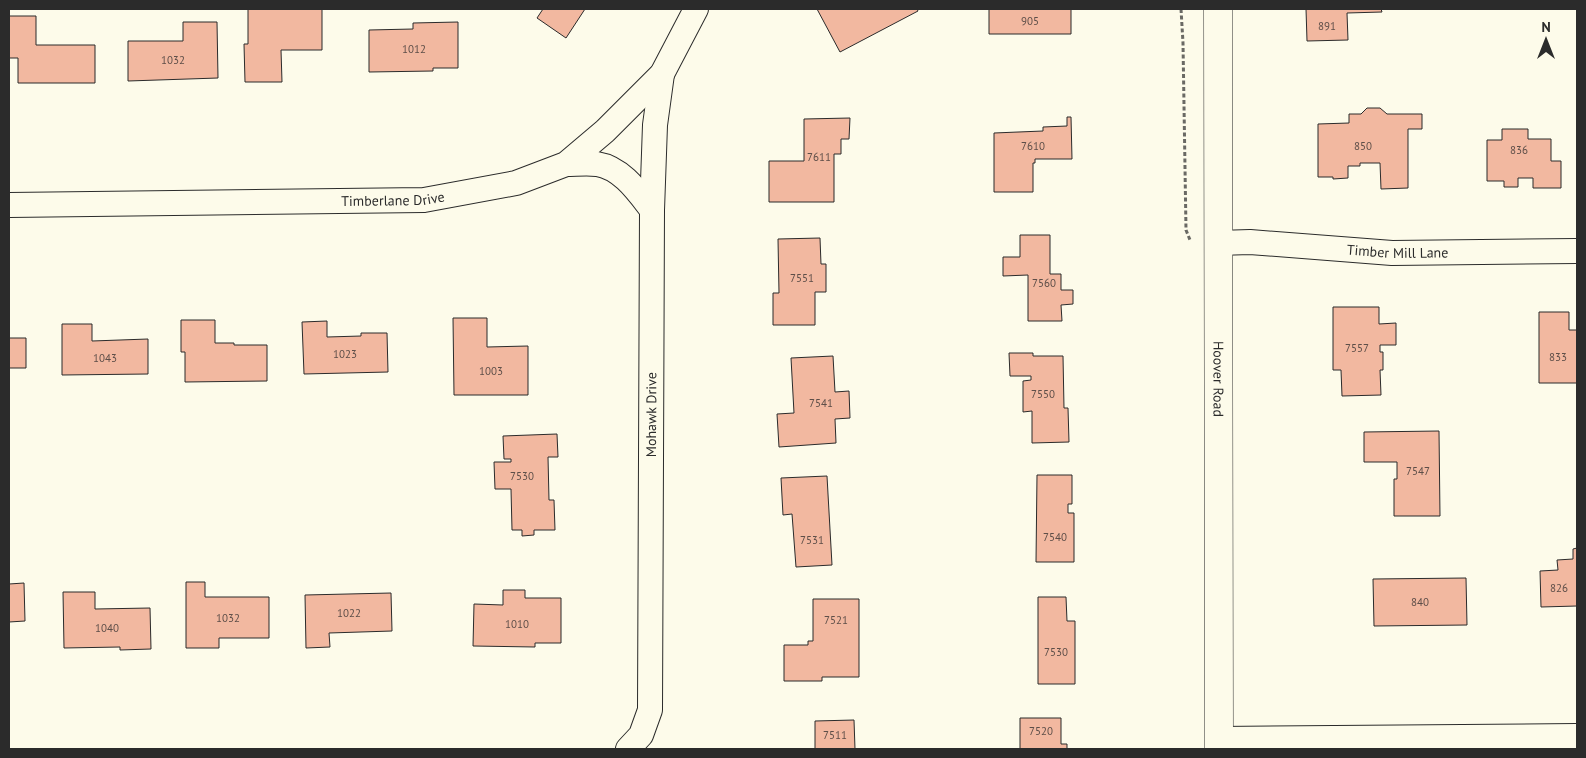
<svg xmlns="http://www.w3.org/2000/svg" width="1586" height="758" viewBox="0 0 1586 758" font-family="'PT Sans',sans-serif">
<rect width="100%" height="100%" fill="#fdfbea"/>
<path fill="#f2b8a0" stroke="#2b2b2b" d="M248 9H322V50H281L282 82H245L244 44H248Z
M543 9H585L566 38 537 18Z
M817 9H917L918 11 840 52Z
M989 9H1071V34H989Z
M1306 9H1381L1382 12 1347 13 1348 40 1307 41Z
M9 16H36V45H95V83H18V58H9Z
M183 22H217L218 78 128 81V41H183Z
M458 22V68H433V71L369 72V30L413 29V23Z
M1367 108H1380L1387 114H1422V129H1408V188L1381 189 1380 163H1360V166H1348V178L1333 179V177H1318V124L1349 123V114H1361Z
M1067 117H1071L1072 159H1035V163H1033V192H994V133L1043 131V127L1067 126Z
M850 118 849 139H841V154H834V202H769V161H804V119Z
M1502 129H1528V139H1551V161H1561V188H1533V178H1518V187H1504V181H1487V140H1502Z
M1020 235H1050V274H1061V290H1073V304L1061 305 1062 321H1028V275L1003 276V257H1020Z
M820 238 821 264H826V292H815V325H773V293H779L778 239Z
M1333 307H1379V324L1396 323V345H1380V352H1383V370H1380L1381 395 1342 396 1341 370H1333Z
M1539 312H1569V330H1577V383H1539Z
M453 318H487V347L528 346V395H454Z
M181 320H215V343H234V345H267V381L185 382V352H181Z
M327 321V337L361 336V333H387L388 372 304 374 302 322Z
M62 324H92V341L148 339V374L62 375Z
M9 338H26V368H9Z
M1009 353H1033V356H1063L1064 408H1068L1069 442 1032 443V411L1023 412V381L1031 380V376H1010Z
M833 356 835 392 849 391 850 418 835 419 836 443 779 447 777 414 794 413 791 358Z
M1439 431 1440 516H1394V479H1397V462H1364V432Z
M557 434 558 457H548L549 500H554L555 530H534V535L522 536V530H512L511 489H495L494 462H511V459H504L503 436Z
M1037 475H1072V504H1068V513H1074V562H1036Z
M827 476 832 565 796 567 792 514 783 515 781 478Z
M1577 548V606L1541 607 1540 571 1558 570 1557 560 1573 559V549Z
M1466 578 1467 625 1374 626 1373 579Z
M186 582H205V597H269V638H219V648H186Z
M24 583 25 621 9 622V584Z
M503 590H525V598H561V643H535V647L473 646 474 604 503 605Z
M63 592H95V609L150 608 151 649 120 650V647L64 648Z
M391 593 392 631 329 633 330 647 306 648 305 595Z
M1038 597H1066L1067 621H1075V684H1038Z
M813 599H859V677H822V681H784V645H808V641H813Z
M1020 718H1061V744H1067V749H1020Z
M854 720 855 749H815V721Z"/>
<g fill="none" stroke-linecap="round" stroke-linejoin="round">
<defs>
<g id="minor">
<path d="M566 164C576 164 587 163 597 164 622 168 638 192 652 210"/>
<path id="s1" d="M9 205 424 200 516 183 566 164 605 131 662 74 696 9"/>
<path id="s2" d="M1218 243 1250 242 1392 253 1577 251"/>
<path d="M1219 739 1577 736"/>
<path id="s3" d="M628 749 641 735 650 710 652 210 655 125 662 74"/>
</g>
<g id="tertiary">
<path id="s4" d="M1218 9 1219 749"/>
</g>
</defs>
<use href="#minor" stroke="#2b2b2b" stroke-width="26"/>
<use href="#tertiary" stroke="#2b2b2b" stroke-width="29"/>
<path stroke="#6a6964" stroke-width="3" stroke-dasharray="4 2.5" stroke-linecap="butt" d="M1181 9 1183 43 1186 230 1190 240"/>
<use href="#minor" stroke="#fdfbea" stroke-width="24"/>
<use href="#tertiary" stroke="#fdfbea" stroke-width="28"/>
</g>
<g text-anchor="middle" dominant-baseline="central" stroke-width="4" stroke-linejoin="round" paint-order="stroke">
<g font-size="11" fill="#5d4e48">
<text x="1030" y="21">905</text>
<text x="1327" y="26">891</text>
<text x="414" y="49">1012</text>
<text x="173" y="60">1032</text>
<text x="1033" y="146">7610</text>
<text x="1363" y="146">850</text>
<text x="1519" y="150">836</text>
<text x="819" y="157">7611</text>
<text x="802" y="278">7551</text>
<text x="1044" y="283">7560</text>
<text x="1357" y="348">7557</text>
<text x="345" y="354">1023</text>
<text x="1558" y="357">833</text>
<text x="105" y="358">1043</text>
<text x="491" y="371">1003</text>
<text x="1043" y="394">7550</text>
<text x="821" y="403">7541</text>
<text x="1418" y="471">7547</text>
<text x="522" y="476">7530</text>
<text x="1055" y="537">7540</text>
<text x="812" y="540">7531</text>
<text x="1559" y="588">826</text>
<text x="1420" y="602">840</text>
<text x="349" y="613">1022</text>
<text x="228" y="618">1032</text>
<text x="836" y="620">7521</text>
<text x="517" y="624">1010</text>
<text x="107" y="628">1040</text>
<text x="1056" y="652">7530</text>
<text x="1041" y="731">7520</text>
<text x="835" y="735">7511</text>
</g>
<g font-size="14" fill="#2b2b2b" stroke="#fdfbea">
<text stroke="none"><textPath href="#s1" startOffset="384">Timberlane Drive</textPath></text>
<text stroke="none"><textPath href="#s2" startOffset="180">Timber Mill Lane</textPath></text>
<text stroke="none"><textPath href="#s4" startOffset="370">Hoover Road</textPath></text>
<text stroke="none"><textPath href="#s3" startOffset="341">Mohawk Drive</textPath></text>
</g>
</g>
<rect width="1586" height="758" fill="none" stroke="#2b2b2b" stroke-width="20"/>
<g transform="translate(1546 40)" stroke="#fdfbea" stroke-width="4" paint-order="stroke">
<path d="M0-4L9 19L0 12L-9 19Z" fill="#2b2b2b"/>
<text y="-8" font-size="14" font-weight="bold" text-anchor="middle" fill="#2b2b2b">N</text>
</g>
</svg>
